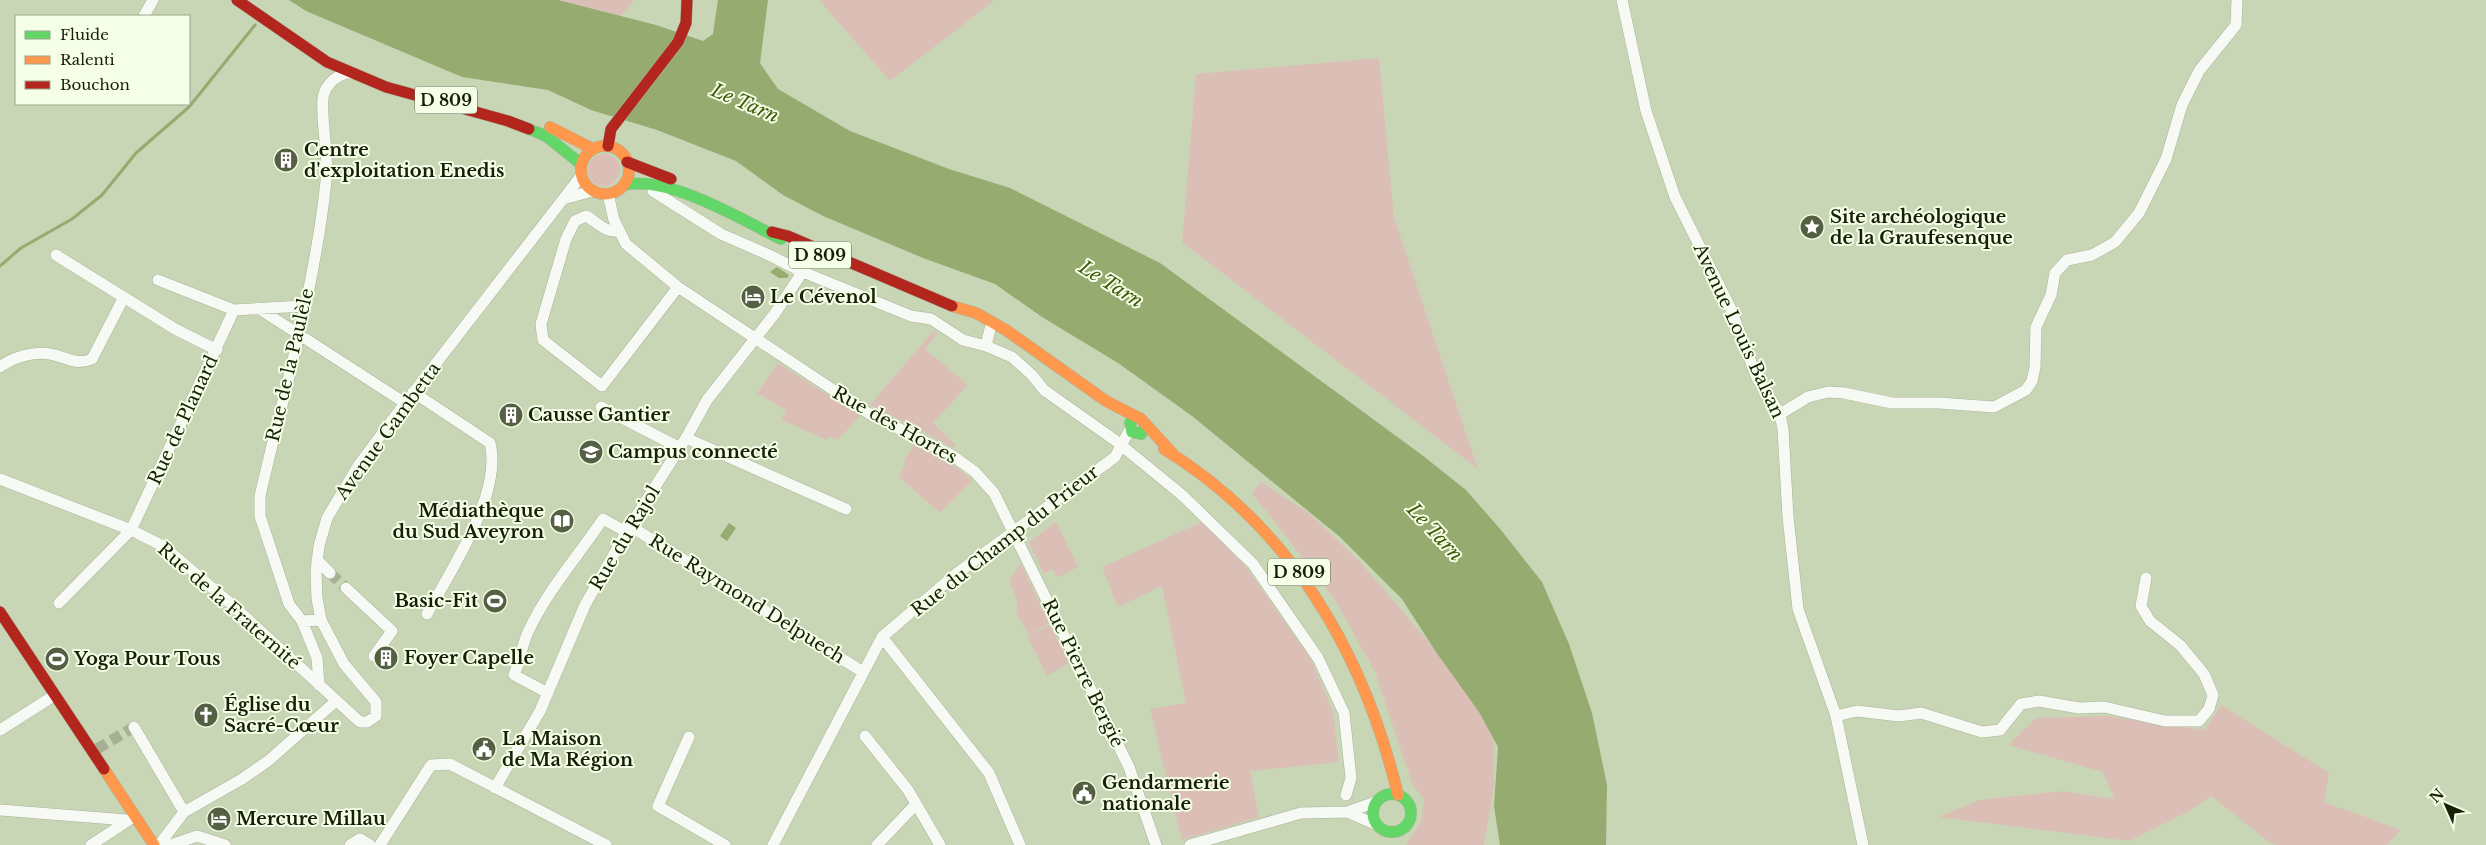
<svg xmlns="http://www.w3.org/2000/svg" width="2486" height="845" viewBox="0 0 2486 845" font-family="'Libre Baskerville',serif">
<rect width="100%" height="100%" fill="#c9d6b5"/>
<path fill="#dbbfb7" d="M558 0H634L620 16Z
M819 0H995L890 81Z
M1379 58 1394 217 1478 469 1182 242 1196 74Z
M588 170a16 16 0 1 1 32 0a16 16 0 1 1-32 0Z
M933 331 938 333 925 349 968 385 933 423 956 445 954 448 870 405Z
M778 363 860 416 838 440 829 436 827 440 781 420 786 410 757 393Z
M914 445 958 468 972 481 940 513 899 477 906 464 903 462Z
M1261 482 1310 514 1361 563 1479 701 1494 744V787L1484 845H1406L1421 822 1424 799 1413 786 1375 672 1334 598 1252 493Z
M1056 522 1078 567 1057 578 1053 569 1044 574 1029 542Z
M1202 522 1246 567 1310 658 1333 711 1339 762 1250 771 1259 817 1182 840 1150 709 1186 703 1162 586 1118 607 1102 567Z
M1021 564 1049 623 1029 636 1016 612 1018 602 1009 580Z
M1050 625 1070 662 1047 676 1028 637Z
M2221 705 2329 773 2324 802 2401 830 2386 845H2277L2269 842 2211 796 2188 812 2129 841 1939 817 1979 800 2064 791 2114 799 2103 772 2008 745 2036 718 2107 716 2205 730Z"/>
<path fill="#95ab70" d="M289 0H558L656 25 703 41 713 34 718 0H768L760 63 778 89 850 131 949 169 1010 188 1160 263 1422 455 1466 490 1501 530 1542 582 1569 644 1592 713 1607 785 1606 845H1500L1494 806 1498 747 1479 712 1436 652 1402 599 1340 537 1192 416 1118 363 1042 317 995 284 923 258 823 216 783 195 736 161 657 130 591 110 548 90 462 77 306 11Z
M777 267 789 275 787 278H779L770 272Z
M729 523 736 528 727 541 720 536Z"/>
<g fill="none" stroke-linecap="round" stroke-linejoin="round">
<path stroke="#95ab70" stroke-width="3" d="M0 266 21 248 72 219 102 195 136 153 189 107 255 25"/>
<path stroke="#a5b192" stroke-width="11" stroke-dasharray="11 5.5" stroke-linecap="butt" d="M330 573 346 588
M97 749 134 727"/>
<defs>
<path id="street" d="M1622 0 1646 111 1675 197 1730 307 1757 378 1780 414 1783 429 1788 517 1798 609 1836 716 1863 845
M144 16 153 0
M653 191 721 234 769 255 803 272 911 316 931 319 963 340 986 346 1012 357 1032 375 1044 390 1116 441 1182 495 1253 564 1318 658 1344 713 1351 778 1346 795
M608 194 614 220 626 244 678 287 868 413 953 456 975 472 994 493 1129 767 1156 845
M567 198 592 191
M618 231C605 233 596 221 586 216L575 221 566 239 541 324 543 340 602 386 678 287
M56 255 175 329 217 350
M158 280 234 310 304 306
M258 308 405 403
M986 346 990 329
M0 367C13 357 34 351 50 354 67 357 75 366 92 359L124 297
M413 392 490 443C503 493 451 570 427 614
M601 407 680 448
M1780 414 1808 397 1828 392 1844 393 1892 403H1939L1994 407 2026 390 2032 381 2035 367 2036 327 2051 295 2055 273 2067 260 2092 255 2115 242 2139 213 2166 159 2182 105 2199 71 2236 25 2237 0
M686 438 846 509
M0 479 131 530 163 546 230 603 360 722H367L376 716V702L344 664 321 620 317 598 316 571 319 546 327 518 358 466 396 415 581 176
M630 526 863 672
M317 560 330 573
M346 588 392 631 374 656
M59 603 131 530 234 310
M321 620 302 621 289 604 260 516V496C284 392 315 287 326 181 329 153 321 125 323 98 325 84 339 72 352 73
M302 621 317 658 319 685
M882 637 989 773 1020 845
M548 693 514 675C520 661 522 645 528 632 547 591 578 556 603 519L621 529 630 526
M1836 716 1857 711 1899 716 1921 713 1982 732 2000 730 2021 704 2039 701 2079 708 2104 707 2165 721H2199L2209 709 2213 695 2204 674 2180 645 2150 621 2141 606 2146 578
M134 727 184 812
M0 730 55 695
M865 736 908 790 940 845
M689 737 658 806 725 845
M495 788 540 711 585 605 630 526 686 438 707 400 776 312 815 253
M1376 802 1347 812 1377 825
M0 810 127 820
M91 845 129 820
M159 845 184 812 242 779 268 761 336 701
M171 845 197 836 225 845
M350 845 360 839 370 845
M380 845 431 765 450 764 606 845
M773 845 882 637 956 574 1115 457 1130 429
M877 845 916 804
M1190 845 1301 813 1347 812"/>
<path id="fast" d="M529 129 546 136 581 164
M624 185C668 175 741 219 781 239
M1139 418 1133 419 1130 423 1132 432 1141 434 1146 425
M1373 813a19 19 0 1 1 38 0a19 19 0 1 1-38 0Z"/>
<path id="slow" d="M550 127 593 149
M581 170a24 24 0 1 1 48 0a24 24 0 1 1-48 0Z
M952 306 976 313 1006 330 1106 401 1141 419 1174 455
M1164 449C1291 527 1364 653 1398 795
M104 769 154 845"/>
<path id="jam" d="M237 0 327 62 386 87 508 121 529 129
M608 146 611 129 678 42 686 23 687 0
M627 162 671 179
M772 232 788 236 952 306
M0 612 104 769"/>
</defs>
<use href="#street" stroke="#a9b399" stroke-width="12"/>
<use href="#fast" stroke="#a9b399" stroke-width="12"/>
<use href="#slow" stroke="#a9b399" stroke-width="12"/>
<use href="#jam" stroke="#a9b399" stroke-width="12"/>
<use href="#street" stroke="#f7f9f4" stroke-width="11"/>
<use href="#fast" stroke="#63d668" stroke-width="11"/>
<use href="#slow" stroke="#ff974d" stroke-width="11"/>
<use href="#jam" stroke="#b3261e" stroke-width="11"/>
</g>
<defs>
<symbol id="building-disc" viewBox="-11 -11 22 22"><circle r="9.5" fill="#555f44" stroke="#f5ffe7"/><path d="M-4-6H4V6H1V3H-1V6H-4ZM-2.5-4.3h1.7v1.8h-1.7ZM.8-4.3h1.7v1.8H.8ZM-2.5-1h1.7V.8h-1.7ZM.8-1h1.7V.8H.8Z" fill="#fff"/></symbol>
<symbol id="sight-disc" viewBox="-11 -11 22 22"><circle r="9.5" fill="#555f44" stroke="#f5ffe7"/><path d="M0-6L1.8-2.2L6-1.7L2.9 1.2L3.7 5.4L0 3.3L-3.7 5.4L-2.9 1.2L-6-1.7L-1.8-2.2Z" fill="#fff"/></symbol>
<symbol id="hotel-disc" viewBox="-11 -11 22 22"><circle r="9.5" fill="#555f44" stroke="#f5ffe7"/><path d="M-6-4.5h1.5V1H6V5H4.5V3h-9V5H-6ZM-4 0a1.8 1.8 0 1 1 3.6 0ZM.5 0V-2.5h3Q6-2.5 6 0Z" fill="#fff"/></symbol>
<symbol id="university-disc" viewBox="-11 -11 22 22"><circle r="9.5" fill="#555f44" stroke="#f5ffe7"/><path d="M0-5L7-2L0 1L-7-2ZM-4 1L0 2.5L4 1V4Q0 6-4 4Z" fill="#fff"/></symbol>
<symbol id="library-disc" viewBox="-11 -11 22 22"><circle r="9.5" fill="#555f44" stroke="#f5ffe7"/><path d="M-6-4Q-3-5.5-.7-3.5V5Q-3 3-6 4ZM6-4Q3-5.5 .7-3.5V5Q3 3 6 4Z" fill="#fff"/></symbol>
<symbol id="stadium-disc" viewBox="-11 -11 22 22"><circle r="9.5" fill="#555f44" stroke="#f5ffe7"/><path d="M0-5a6.5 5 0 1 0 0 10a6.5 5 0 1 0 0-10ZM-3.5-1.8h7v3.6h-7Z" fill="#fff"/></symbol>
<symbol id="church-disc" viewBox="-11 -11 22 22"><circle r="9.5" fill="#555f44" stroke="#f5ffe7"/><path d="M-1.2-6h2.4v3.5h3.3v2.4h-3.3V6h-2.4V-.1h-3.3v-2.4h3.3Z" fill="#fff"/></symbol>
<symbol id="civic-disc" viewBox="-11 -11 22 22"><circle r="9.5" fill="#555f44" stroke="#f5ffe7"/><path d="M-.6-6.5H3V-4.5H.6V-3L4-1V1h2V6H-6V1h2V-1L-.6-3ZM-1.2 2.5V6h2.4V2.5Z" fill="#fff"/></symbol>
</defs>
<g fill-rule="evenodd">
<use href="#building-disc" x="272" y="146" width="28" height="28"/>
<use href="#sight-disc" x="1798" y="213" width="28" height="28"/>
<use href="#hotel-disc" x="739" y="283" width="28" height="28"/>
<use href="#building-disc" x="497" y="401" width="28" height="28"/>
<use href="#university-disc" x="577" y="438" width="28" height="28"/>
<use href="#library-disc" x="548" y="507" width="28" height="28"/>
<use href="#stadium-disc" x="481" y="587" width="28" height="28"/>
<use href="#building-disc" x="372" y="644" width="28" height="28"/>
<use href="#stadium-disc" x="43" y="645" width="28" height="28"/>
<use href="#church-disc" x="192" y="701" width="28" height="28"/>
<use href="#civic-disc" x="470" y="735" width="28" height="28"/>
<use href="#civic-disc" x="1070" y="779" width="28" height="28"/>
<use href="#hotel-disc" x="205" y="805" width="28" height="28"/>
</g>
<g text-anchor="middle" dominant-baseline="central" stroke-width="4" stroke-linejoin="round" paint-order="stroke">
<g fill="#f5ffe7" stroke="#5a624a" stroke-width="1">
<rect x="415" y="86.5" width="62" height="27" rx="4"/>
<rect x="789" y="241.5" width="62" height="27" rx="4"/>
<rect x="1268" y="558.5" width="62" height="27" rx="4"/>
</g>
<g font-size="16" font-weight="bold" fill="#171f07">
<text x="446" y="100">D 809</text>
<text x="820" y="255">D 809</text>
<text x="1299" y="572">D 809</text>
</g>
<g font-size="18" font-weight="bold" fill="#171f07" stroke="#f5ffe7" text-anchor="start">
<text x="304" y="150">Centre<tspan x="304" dy="21">d'exploitation Enedis</tspan></text>
<text x="1830" y="217">Site archéologique<tspan x="1830" dy="21">de la Graufesenque</tspan></text>
<text x="770" y="297">Le Cévenol</text>
<text x="528" y="415">Causse Gantier</text>
<text x="608" y="452">Campus connecté</text>
<text x="544" y="511" text-anchor="end">Médiathèque<tspan x="544" dy="21">du Sud Aveyron</tspan></text>
<text x="478" y="601" text-anchor="end">Basic-Fit</text>
<text x="404" y="658">Foyer Capelle</text>
<text x="74" y="659">Yoga Pour Tous</text>
<text x="224" y="705">Église du<tspan x="224" dy="21">Sacré-Cœur</tspan></text>
<text x="502" y="739">La Maison<tspan x="502" dy="21">de Ma Région</tspan></text>
<text x="1102" y="783">Gendarmerie<tspan x="1102" dy="21">nationale</tspan></text>
<text x="236" y="819">Mercure Millau</text>
</g>
<g font-size="18" fill="#171f07" stroke="#f5ffe7">
<text transform="translate(1739 331) rotate(65)">Avenue Louis Balsan</text>
<text transform="translate(290 365) rotate(-77)">Rue de la Paulèle</text>
<text transform="translate(183 420) rotate(-65)">Rue de Planard</text>
<text transform="translate(895 425) rotate(29)">Rue des Hortes</text>
<text transform="translate(388 431) rotate(-54)">Avenue Gambetta</text>
<text transform="translate(625 538) rotate(-59)">Rue du Rajol</text>
<text transform="translate(1005 541) rotate(-38)">Rue du Champ du Prieur</text>
<text transform="translate(747 599) rotate(32)">Rue Raymond Delpuech</text>
<text transform="translate(229 606) rotate(41)">Rue de la Fraternité</text>
<text transform="translate(1083 673) rotate(64)">Rue Pierre Bergié</text>
</g>
<g font-size="19" font-style="italic" fill="#425907" stroke="#f5ffe7">
<text transform="translate(745 103) rotate(23)">Le Tarn</text>
<text transform="translate(1111 284) rotate(32)">Le Tarn</text>
<text transform="translate(1435 532) rotate(47)">Le Tarn</text>
</g>
</g>
<rect x="15" y="15" width="175" height="90" fill="#f5ffe7" stroke="#9ca58d"/>
<rect x="25" y="31" width="25" height="8" fill="#63d668" stroke="#9ca58d"/>
<text x="60" y="40" font-size="15" fill="#171f07">Fluide</text>
<rect x="25" y="56" width="25" height="8" fill="#ff974d" stroke="#9ca58d"/>
<text x="60" y="65" font-size="15" fill="#171f07">Ralenti</text>
<rect x="25" y="81" width="25" height="8" fill="#b3261e" stroke="#9ca58d"/>
<text x="60" y="90" font-size="15" fill="#171f07">Bouchon</text>
<g transform="translate(2446 805) rotate(315)" stroke="#f5ffe7" stroke-width="4" paint-order="stroke">
<path d="M0-4L9 19L0 12L-9 19Z" fill="#171f07"/>
<text y="-8" font-size="14" font-weight="bold" text-anchor="middle" fill="#171f07">N</text>
</g>
</svg>
